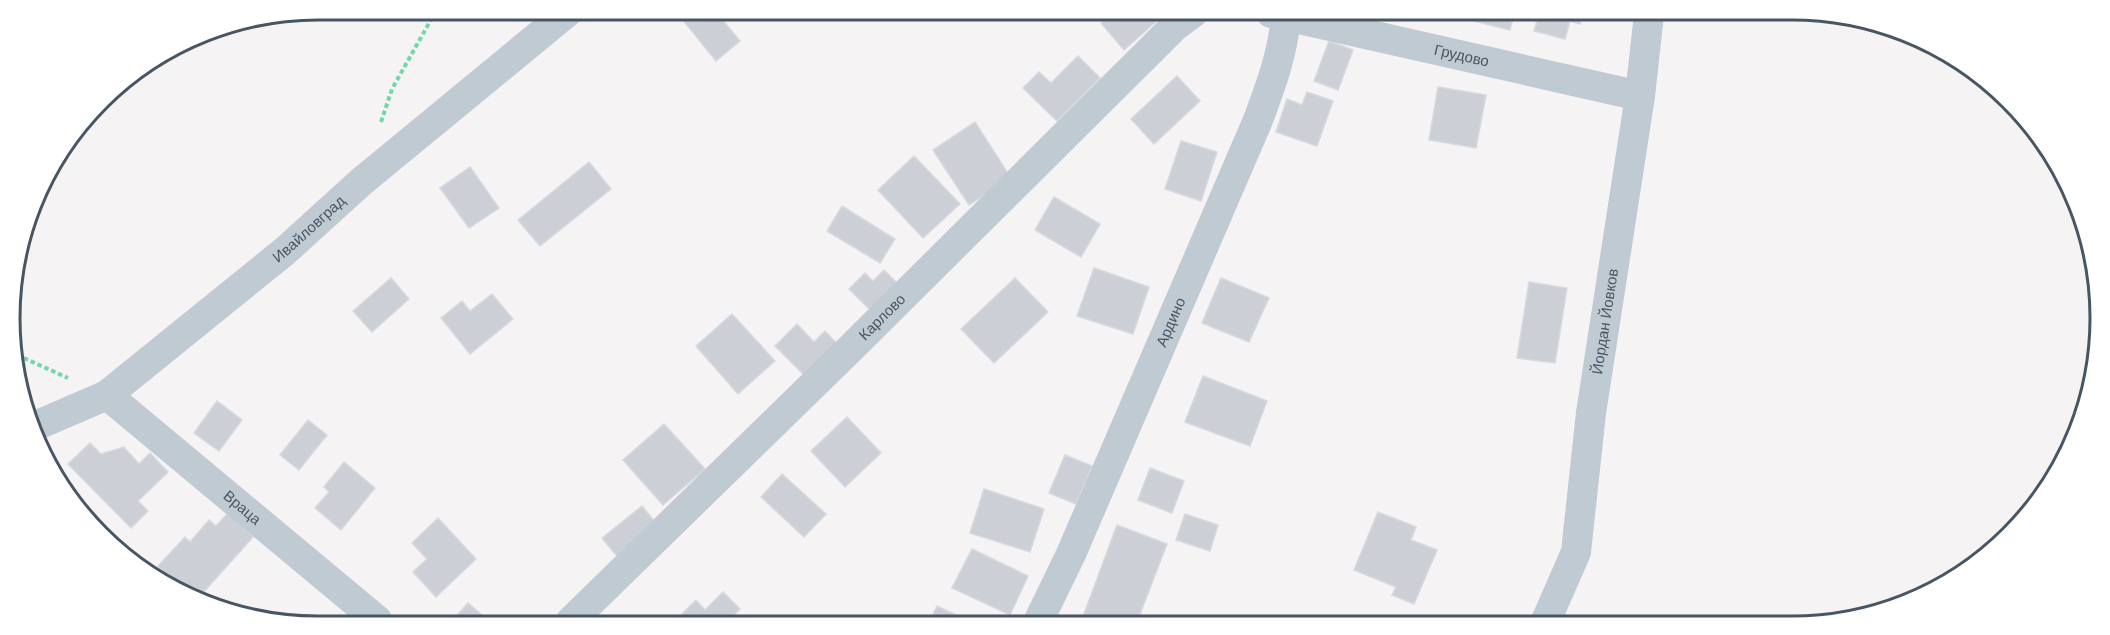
<svg xmlns="http://www.w3.org/2000/svg" width="2110" height="635" font-family="Helvetica,sans-serif">
<style>
.building{fill:#cccfd5;stroke:#d6d9df;stroke-width:1.5}
.lines{fill:none;stroke-linecap:round;stroke-linejoin:round}
.path{stroke:#72d8a6;stroke-width:4;stroke-dasharray:4.5 3;stroke-linecap:butt}
.minor{stroke:#c0cad3;stroke-width:30}
.labels{text-anchor:middle;stroke-width:4.5;stroke-linejoin:round;paint-order:stroke}
.street-label{font-size:15px;fill:#485663;stroke:#fff}
.rim{fill:none;stroke:#485663;stroke-width:3}
</style>
<rect width="100%" height="100%" fill="#f5f3f3"/>
<path class="building" d="M682 10 715 11 740 41 716 61 678 14Z
M1113 12H1124L1130 18 1136 12H1167L1124 50 1101 23Z
M1467 13 1514 14 1510 30 1466 19Z
M1539 14H1583L1580 24 1570 21 1565 39 1534 31Z
M1329 41 1353 50 1338 90 1314 81Z
M1078 56 1100 78 1057 121 1023 88 1039 72 1051 83Z
M1177 76 1200 101 1154 144 1131 119Z
M1438 87 1486 95 1476 148 1429 140Z
M1307 92 1333 101 1317 146 1276 132 1287 99 1302 105Z
M975 122 1011 178 969 205 933 150Z
M1181 141 1217 152 1201 201 1165 189Z
M914 156 960 204 923 238 878 190Z
M589 162 611 189 540 246 518 220Z
M470 167 499 208 469 228 440 188Z
M1054 197 1100 224 1081 257 1035 230Z
M842 206 895 239 880 263 827 231Z
M1094 268 1149 287 1133 334 1077 316Z
M884 270 901 287 874 314 849 289 865 273 873 281Z
M391 278 409 299 372 332 353 311Z
M1015 278 1048 312 994 363 961 329Z
M1221 278 1269 298 1249 342 1202 323Z
M1529 282 1567 288 1555 363 1517 358Z
M492 294 513 319 470 354 441 318 462 301 470 311Z
M732 314 775 361 738 394 696 346Z
M797 324 814 342 825 331 841 348 808 379 775 346Z
M1203 376 1267 401 1250 446 1185 422Z
M217 401 242 420 219 451 194 433Z
M847 417 881 453 845 487 811 451Z
M308 420 327 435 299 470 280 455Z
M664 424 705 469 663 505 623 460Z
M90 443 101 454 124 447 139 464 150 453 168 472 138 501 148 511 131 528 68 464Z
M1065 455 1092 466 1076 504 1049 493Z
M344 462 375 488 341 530 315 508 329 492 324 487Z
M1150 468 1184 481 1172 513 1138 500Z
M782 474 826 514 804 537 761 497Z
M984 489 1044 509 1030 552 970 533Z
M642 506 660 528 621 561 602 538Z
M1378 512 1416 527 1411 540 1437 550 1414 604 1392 595 1396 587 1354 570Z
M228 513 253 537 200 596 186 591 158 566 185 537 190 542 209 520 216 526Z
M1185 514 1218 525 1210 551 1176 540Z
M438 518 476 559 436 597 413 572 427 559 412 543Z
M1117 525 1167 544 1137 622H1081Z
M972 549 1028 576 1010 615 952 588Z
M723 592 740 609 728 621 676 620 696 600 705 610Z
M468 603 488 620H453Z
M937 606 971 622 930 621Z"/>
<g class="lines">
<path class="path" d="M381 122 392 89 437 9
M17 355 68 378"/>
<g class="minor">
<path id="s1" d="M1286 13V16L1640 96"/>
<path id="s2" d="M107 395 377 620"/>
<path id="s3" d="M33 427 107 395 285 251 361 182 570 10"/>
<path id="s4" d="M571 621 854 345 1174 27 1194 12"/>
<path id="s5" d="M1038 622 1071 554 1258 120C1271 85 1283 53 1286 16L1271 13"/>
<path id="s6" d="M1545 623 1576 552 1591 413 1640 96 1649 14"/>
</g>
</g>
<g class="labels">
<g class="street-label">
<text dy="5" stroke="none"><textPath href="#s1" startOffset="183">Грудово</textPath></text>
<text dy="5" stroke="none"><textPath href="#s3" startOffset="342">Ивайловград</textPath></text>
<text dy="5" stroke="none"><textPath href="#s4" startOffset="435">Карлово</textPath></text>
<text dy="5" stroke="none"><textPath href="#s6" startOffset="310">Йордан Йовков</textPath></text>
<text dy="5" stroke="none"><textPath href="#s5" startOffset="328">Ардино</textPath></text>
<text dy="5" stroke="none"><textPath href="#s2" startOffset="176">Враца</textPath></text>
</g>
</g>
<path d="M0 0H2110V635H0ZM318 20H1792A298 298 0 0 1 2090 318V318A298 298 0 0 1 1792 616H318A298 298 0 0 1 20 318V318A298 298 0 0 1 318 20Z" fill="#fff" fill-rule="evenodd"/>
<path class="rim" d="M318 20H1792A298 298 0 0 1 2090 318V318A298 298 0 0 1 1792 616H318A298 298 0 0 1 20 318V318A298 298 0 0 1 318 20Z"/>
</svg>
